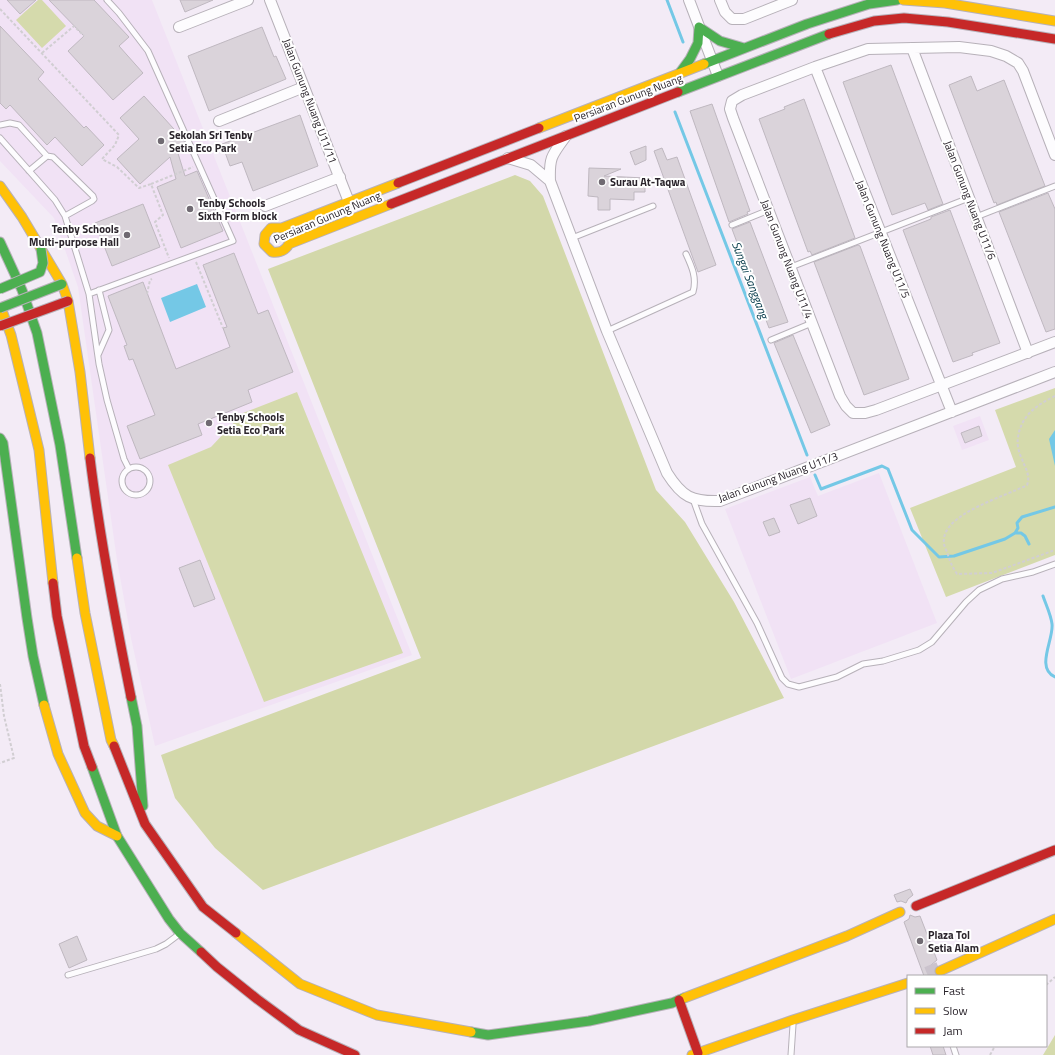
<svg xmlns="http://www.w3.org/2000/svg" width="1055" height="1055" font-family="'Titillium Web',sans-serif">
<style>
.built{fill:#f1e2f5}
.green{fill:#d5daac}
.forest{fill:#d3d8aa}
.water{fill:#74c8e6}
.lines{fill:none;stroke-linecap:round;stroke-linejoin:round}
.stream{stroke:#74c8e6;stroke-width:3}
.building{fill:#dad3da;stroke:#bfb8c0}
.highway-tunnel{stroke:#cbc3cd;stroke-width:19;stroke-dasharray:19 10;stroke-linecap:butt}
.lane-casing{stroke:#b7b1b9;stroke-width:7}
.street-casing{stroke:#b7b1b9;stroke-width:12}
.fast-casing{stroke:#b7b1b9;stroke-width:11}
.slow-casing{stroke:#b7b1b9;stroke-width:11}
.jam-casing{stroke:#b7b1b9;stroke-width:11}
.path{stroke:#d1ced2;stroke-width:2;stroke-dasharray:3 2;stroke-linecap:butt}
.lane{stroke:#fdfcfe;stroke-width:5}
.street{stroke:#fdfcfe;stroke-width:10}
.fast{stroke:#4caf50;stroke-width:9}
.slow{stroke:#ffc107;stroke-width:9}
.jam{stroke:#c62828;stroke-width:9}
.fast-bridge-casing{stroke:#b7b1b9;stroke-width:11;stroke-linecap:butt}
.jam-bridge-casing{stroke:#b7b1b9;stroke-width:11;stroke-linecap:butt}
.fast-bridge{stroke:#4caf50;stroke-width:9}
.jam-bridge{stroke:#c62828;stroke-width:9}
.poi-dot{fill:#706a72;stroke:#fff;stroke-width:1.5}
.labels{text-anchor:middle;stroke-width:4;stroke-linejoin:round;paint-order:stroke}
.street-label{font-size:11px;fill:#2a242b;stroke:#fff}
.poi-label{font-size:11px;font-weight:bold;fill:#2a242b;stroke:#fff;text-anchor:start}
.water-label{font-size:12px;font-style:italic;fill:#003646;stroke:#fff}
</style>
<rect width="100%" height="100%" fill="#f3ebf6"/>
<path class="built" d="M0 0H152L412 655 155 746 131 638 117 560 78 287 54 218 0 161Z
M980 416 989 440 962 450 953 426Z
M879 473 937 623 791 679 725 509 810 477 818 496Z"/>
<path class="green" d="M38 0H42L66 26 42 48 16 20Z
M1055 388V555L946 597 910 508 1016 467 995 410Z
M297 392 403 653 264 702 168 465 211 447 243 413Z
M1055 1035V1055H1043Z"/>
<path class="forest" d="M515 175 530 181 543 196 656 490 685 522 734 602 784 698 263 890 215 848 175 798 161 755 421 658 268 269Z"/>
<path class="water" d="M197 284 206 307 170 322 161 298Z
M1055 430V466L1049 439Z"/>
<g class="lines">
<path class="stream" d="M667 0 683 42
M675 112 807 455
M815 475 821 489 882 466 888 469 912 530 939 557 954 556 1005 539 1015 533H1021L1025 536 1029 544
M1015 533 1018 528 1017 523 1022 517 1055 507
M1043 596C1046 605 1051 615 1052 624 1054 639 1035 668 1055 677"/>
</g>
<path class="building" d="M7 0H36L20 14Z
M49 0H94L129 37 119 46 143 73 113 100 68 51 84 36Z
M180 0H213L185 12Z
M0 26 44 72 38 79 84 128 86 126 104 145 82 166 55 137 47 145 10 105 6 109 0 103Z
M262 27 274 57 276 56 286 79 209 111 188 56Z
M891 65 943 204 928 210 925 203 892 215 843 82Z
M971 76 977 91 1004 80 1045 186 997 205 996 202 994 203 949 85Z
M144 96 183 139 185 143 177 150 185 176 197 171 223 231 181 248 157 187 176 179 170 157 140 184 117 159 139 139 120 118Z
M804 99 855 238 812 255 810 251 808 252 759 119 785 109 784 107Z
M712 104 750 211 747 212 748 214 729 222 690 111Z
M300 115 318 166 253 191 242 162 230 166 222 144Z
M646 146V160L635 165 630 152Z
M662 148 667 160 677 157 716 265 698 272 654 151Z
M589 168 621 169 604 176 645 178V192H634V200L610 199V210H598V197L588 196Z
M1048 193 1055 209V329L1046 332 999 212Z
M143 204 160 247 112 266 95 223Z
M950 210 1000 343 972 353 973 355 953 362 903 230 931 219V217Z
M750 222 788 322 769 328 732 229Z
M858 245 860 246 909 379 864 395 814 262Z
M234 253 258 314 268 310 293 372 248 390 252 402 198 424 202 435 140 459 127 426 155 415 133 359 129 360 124 346 127 345 108 296 143 282 176 369 230 347 223 328 227 327 203 265Z
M793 335 830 425 811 433 774 343Z
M979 426 982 436 965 443 961 433Z
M810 498 817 516 798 524 790 505Z
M774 518 780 532 769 536 763 522Z
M200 560 215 599 194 607 179 568Z
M910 889 913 895 908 899 906 903 901 901 897 902 894 895Z
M910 915 915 917 920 916 937 960 931 965 929 970 930 976H924L904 922 909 919Z
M77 936 87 960 69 968 59 944Z
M930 1046H943L946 1055H933Z"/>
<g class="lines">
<path class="highway-tunnel" d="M928 976 940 971"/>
<g class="lane-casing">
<path id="lane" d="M0 125 10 123 19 125 47 156
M0 138 55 200 65 216 89 294 99 364 107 400 124 459 129 469
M29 171 47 156 53 157 93 196 94 199 92 201 65 216
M976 217 1055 186
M732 225 769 210
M572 238 653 206
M791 267 969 198
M89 294 233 241 148 51 119 13 107 0
M607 331 693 292C697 278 692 267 686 254
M771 340 812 323
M98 355 109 330 99 290
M122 481a14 14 0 1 1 28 0a14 14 0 1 1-28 0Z
M693 499 702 524 757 623 782 678 788 684 799 687 837 677 863 664 883 661 919 650 932 642 966 602 979 590 1002 579 1033 572 1055 564
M68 975 156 949 166 944 178 935
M953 1046 956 1055
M791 1055 793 1025"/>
</g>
<g class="street-casing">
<path id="street" d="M270 0 349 202
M689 0 718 76
M720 0 725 12 732 19H744L792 0
M179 27 248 0
M912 48 1028 353
M815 67 952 412
M219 121 304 87
M566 136C552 155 549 157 550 181L607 331 667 473C682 497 692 502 720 501L1055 372
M1055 155 1023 71 1018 63 1006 56 991 51 959 47 868 49 815 67 742 95 732 101 730 109 733 118 840 396 846 406 853 413H865L876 410 1055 342
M508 158 531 165 550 181
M265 206 340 177"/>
</g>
<g class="fast-casing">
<path id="fast" d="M699 27 720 41 744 48
M704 64 807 24 869 4 897 0
M679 74 690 59 698 43 699 27
M678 92 829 34
M0 242 22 290 37 333 60 445 77 558
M0 438 3 443 27 618 33 656 44 705
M131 697 137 726 143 806
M92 767 117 836 169 919 180 933 201 952
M471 1032 488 1035 589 1021 672 1003 684 998"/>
</g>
<g class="slow-casing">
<path id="slow" d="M903 0 945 3 1055 21
M539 128 704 64
M0 186 22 217 62 284 68 301 80 372 90 458
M391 204 289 244C285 251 280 253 272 252L264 244 265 235 271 228H282L398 183
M1 308 11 335 39 450 53 583
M77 558 85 613 111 740 114 746
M44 705 58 754 85 813 97 826 117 836
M236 933 300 984 377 1015 471 1032
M940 971 1055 919
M684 998 847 936 900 912
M692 1055 793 1020 908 983"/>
</g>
<g class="jam-casing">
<path id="jam" d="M829 34 874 21 904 18 948 22 1055 39
M398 183 539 128
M391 204 678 92
M90 458C100 539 115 618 131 697
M53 583 57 616 84 746 92 767
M114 746 145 824 203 907 236 933
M916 906 1055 850
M201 952 217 967 257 999 299 1030 355 1055
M679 1000 698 1053"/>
</g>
<path class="path" d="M0 9 119 135 115 145 102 159 117 167 139 188 151 184 163 215 155 222 169 258
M42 53 74 26 84 36
M151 184 193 167
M196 262 223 328
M147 294 150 280 152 279
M1055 396C1039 404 1024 413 1019 432 1018 437 1017 441 1018 447 1019 453 1022 459 1024 464 1027 471 1030 477 1027 485 1007 496 940 514 944 543 944 547 947 551 948 555 950 562 953 568 957 574L992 573 1055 550
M0 684 4 716 14 758 0 763
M1046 985 1055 977
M990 1055 995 1046"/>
<use href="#lane" class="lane"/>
<use href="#street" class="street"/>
<use href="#fast" class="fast"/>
<use href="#slow" class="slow"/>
<use href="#jam" class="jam"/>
<g class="fast-bridge-casing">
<path id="fast-bridge" d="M0 289 40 272 43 263 41 249
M0 308 62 284"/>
</g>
<g class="jam-bridge-casing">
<path id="jam-bridge" d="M0 326 68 301"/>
</g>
<use href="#fast-bridge" class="fast-bridge"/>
<use href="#jam-bridge" class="jam-bridge"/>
</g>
<g class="poi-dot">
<circle cx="161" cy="141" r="4"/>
<circle cx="602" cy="182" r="4"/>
<circle cx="190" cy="209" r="4"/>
<circle cx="127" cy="235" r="4"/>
<circle cx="209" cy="423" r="4"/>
<circle cx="920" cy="941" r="4"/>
</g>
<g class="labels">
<g class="street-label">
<text transform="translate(628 98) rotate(-21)" y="4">Persiaran Gunung Nuang</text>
<text transform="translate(310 101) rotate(69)" y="4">Jalan Gunung Nuang U11/11</text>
<text transform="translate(970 200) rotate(69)" y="4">Jalan Gunung Nuang U11/6</text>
<text transform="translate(327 217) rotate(-23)" y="4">Persiaran Gunung Nuang</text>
<text transform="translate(883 239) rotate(68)" y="4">Jalan Gunung Nuang U11/5</text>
<text transform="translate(787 259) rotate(69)" y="4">Jalan Gunung Nuang U11/4</text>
<text transform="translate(778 477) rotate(-20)" y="4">Jalan Gunung Nuang U11/3</text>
</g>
<g class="poi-label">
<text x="169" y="139">Sekolah Sri Tenby<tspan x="169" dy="13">Setia Eco Park</tspan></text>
<text x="610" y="186">Surau At-Taqwa</text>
<text x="198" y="207">Tenby Schools<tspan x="198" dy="13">Sixth Form block</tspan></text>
<text x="119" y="233" text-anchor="end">Tenby Schools<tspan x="119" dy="13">Multi-purpose Hall</tspan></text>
<text x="217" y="421">Tenby Schools<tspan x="217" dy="13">Setia Eco Park</tspan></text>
<text x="928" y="939">Plaza Tol<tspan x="928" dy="13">Setia Alam</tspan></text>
</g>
<g class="water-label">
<text transform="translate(750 280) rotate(69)" y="4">Sungai Sanggang</text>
</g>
</g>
<rect x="907" y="975" width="140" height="72" fill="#ffffff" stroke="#aaa7aa"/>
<rect x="915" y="988" width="20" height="6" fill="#4caf50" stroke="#aaa7aa"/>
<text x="943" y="995" font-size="12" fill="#2a242b">Fast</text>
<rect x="915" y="1008" width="20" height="6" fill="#ffc107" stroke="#aaa7aa"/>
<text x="943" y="1015" font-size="12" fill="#2a242b">Slow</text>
<rect x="915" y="1028" width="20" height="6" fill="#c62828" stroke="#aaa7aa"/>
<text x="943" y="1035" font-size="12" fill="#2a242b">Jam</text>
</svg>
